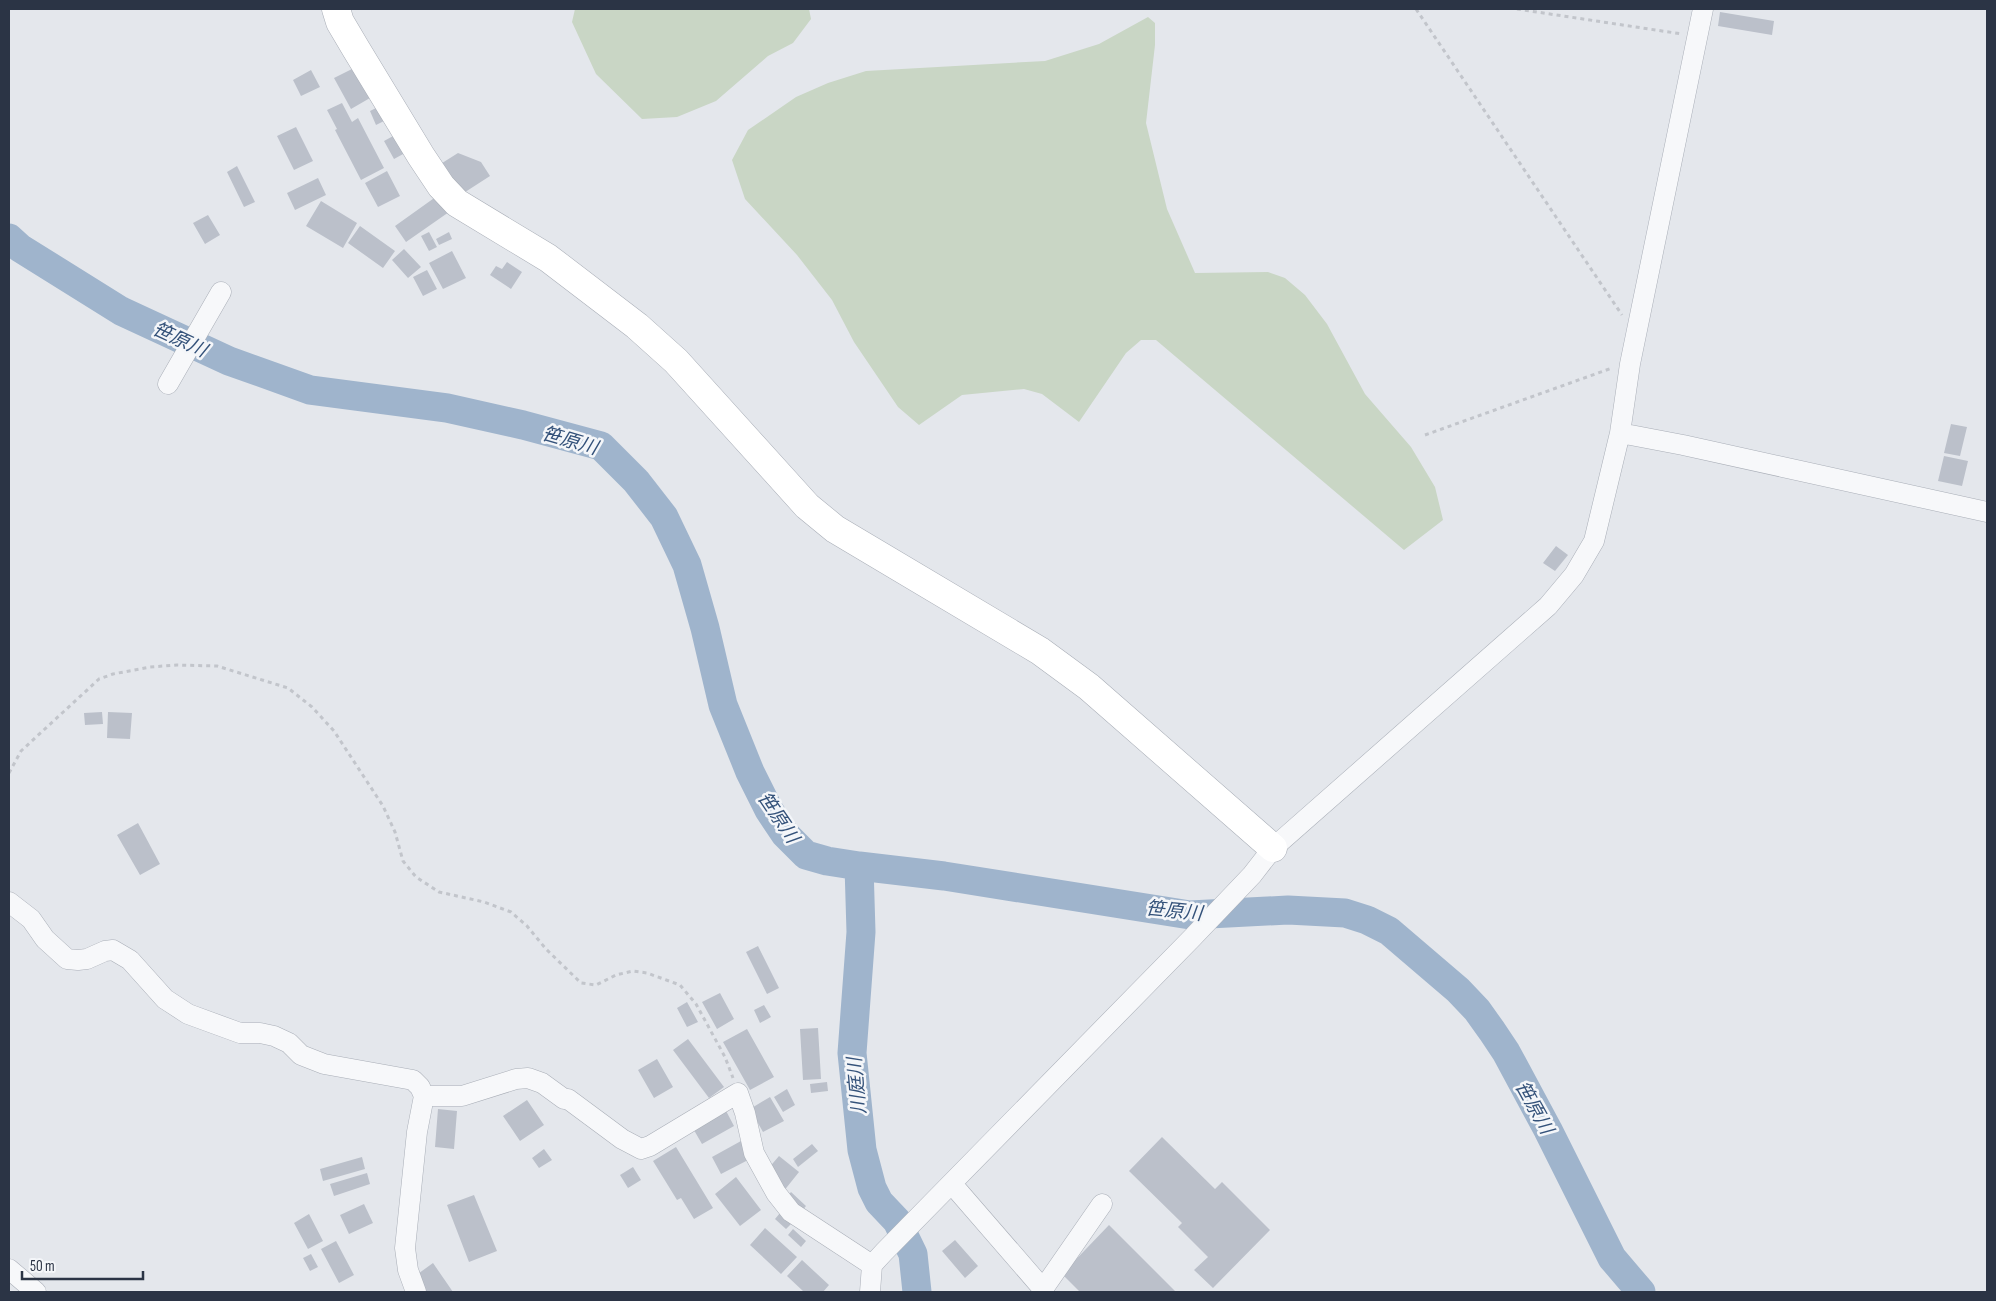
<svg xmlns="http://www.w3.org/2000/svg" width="1996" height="1301" font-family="'Sofia Sans Condensed','Noto Sans JP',sans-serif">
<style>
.green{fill:#c9d6c5}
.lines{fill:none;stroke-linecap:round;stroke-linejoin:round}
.river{stroke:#9fb4cc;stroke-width:29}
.building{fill:#bbc0ca}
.street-casing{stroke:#a9aeb7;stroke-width:21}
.secondary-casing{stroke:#a9aeb7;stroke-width:29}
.path{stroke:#c2c5cb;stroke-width:3;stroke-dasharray:4 4;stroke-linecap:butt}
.street{stroke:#f7f8fa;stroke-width:20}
.secondary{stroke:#fff;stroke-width:28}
.labels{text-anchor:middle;stroke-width:5;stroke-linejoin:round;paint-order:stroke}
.water-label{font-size:19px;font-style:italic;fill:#34527a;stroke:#f4f6f9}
</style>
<rect width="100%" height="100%" fill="#e4e7ec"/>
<path class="green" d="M575 9H809L811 19 793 43 768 56 716 101 677 117 642 119 596 74 572 22Z
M1148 17 1155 23V45L1146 123 1167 209 1195 273 1268 272 1285 278 1305 295 1327 324 1365 394 1411 447 1435 487 1443 520 1404 550 1156 340H1141L1126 353 1079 422 1042 394 1024 389 962 395 919 425 898 407 854 342 832 300 797 255 745 199 732 160 748 130 796 97 828 83 866 71 1045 61 1099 44Z"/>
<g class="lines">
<path class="river" d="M9 238 20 248 121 311 229 361 310 390 447 408 523 425 601 446 636 481 664 517 687 565 705 628 723 705 750 772 769 810 785 834 806 855 827 861 859 866 944 876 1190 915 1288 910 1345 913 1367 920 1389 931 1458 990 1477 1010 1492 1031 1506 1052 1548 1130 1612 1258 1641 1292
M859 866 861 932 852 1053 862 1150 872 1188 879 1202 897 1221 913 1254 917 1292"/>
</g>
<path class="building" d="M1720 12 1774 21 1772 35 1718 26Z
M354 68 370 98 351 109 334 78Z
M311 70 320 87 301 96 293 80Z
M342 103 352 122 358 118 384 168 361 180 335 130 337 129 327 110Z
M380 106 386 120 376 125 370 111Z
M296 127 313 161 294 170 277 136Z
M395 135 405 153 394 159 384 141Z
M458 153 481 162 490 176 459 196 439 165Z
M237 166 255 202 244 207 227 172Z
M387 171 400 196 378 207 365 183Z
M318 178 326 195 295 210 287 193Z
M437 196 449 212 406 242 395 226Z
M321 201 357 223 343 248 306 226Z
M208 215 220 235 205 244 193 223Z
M360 226 395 251 383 268 348 243Z
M429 232 437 247 429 251 421 236Z
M449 232 452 239 439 245 436 239Z
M404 249 421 267 408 278 392 260Z
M452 251 466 278 443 289 429 263Z
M507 262 522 272 511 289 490 275 496 266 502 269Z
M427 270 437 289 423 296 413 277Z
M1951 424 1967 427 1960 456 1944 453Z
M1944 456 1968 461 1962 486 1938 481Z
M1556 546 1568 555 1555 571 1543 563Z
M102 712 103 724 85 725 84 713Z
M108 712 132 713 130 739 107 738Z
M138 823 160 864 140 875 117 835Z
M758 946 779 988 767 994 746 952Z
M720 993 734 1019 717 1029 702 1002Z
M687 1002 698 1022 687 1027 677 1008Z
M764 1005 771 1017 760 1023 754 1010Z
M818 1028 821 1079 803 1080 800 1029Z
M747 1029 774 1077 750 1090 723 1042Z
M688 1039 724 1087 709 1098 673 1050Z
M657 1059 673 1087 654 1098 638 1070Z
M827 1082 828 1091 811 1093 810 1084Z
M787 1089 795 1105 783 1112 774 1097Z
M770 1097 784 1121 763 1132 750 1109Z
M527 1100 544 1125 520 1141 503 1116Z
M724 1107 734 1126 702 1144 691 1125Z
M438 1109 457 1111 454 1149 435 1147Z
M1162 1137 1215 1189 1222 1182 1270 1230 1213 1288 1194 1270 1208 1257 1178 1227 1182 1223 1129 1171Z
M741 1141 750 1159 721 1174 712 1157Z
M812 1144 818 1151 798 1167 793 1159Z
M676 1147 713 1208 694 1219 681 1198 677 1200 653 1161Z
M544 1149 552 1160 539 1168 532 1158Z
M779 1156 799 1172 783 1192 767 1170Z
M362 1157 365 1169 323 1181 320 1169Z
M633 1167 641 1180 628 1188 620 1175Z
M367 1173 370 1184 334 1196 330 1184Z
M736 1177 761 1210 740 1226 715 1194Z
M791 1192 806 1206 801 1212 786 1198Z
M474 1195 497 1251 469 1262 447 1205Z
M364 1204 373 1223 349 1234 340 1215Z
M780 1213 792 1223 786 1229 775 1219Z
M309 1214 323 1241 308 1249 294 1223Z
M1109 1225 1176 1292H1080L1062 1274Z
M765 1228 797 1257 781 1274 750 1245Z
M793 1229 806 1241 801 1247 788 1235Z
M955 1240 978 1266 965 1278 942 1251Z
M336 1241 354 1275 339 1283 321 1249Z
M311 1254 318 1267 310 1271 303 1258Z
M802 1260 829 1285 823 1292H804L787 1276Z
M433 1263 453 1292H426L415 1276Z"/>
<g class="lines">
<g class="street-casing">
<path id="street" d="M168 384 221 292
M1620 433 1683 445 1987 512
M9 902 31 919 45 939 67 959 78 960 87 959 105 951 113 950 130 960 165 999 188 1014 240 1033H260L274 1036 289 1043 301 1055 324 1064 413 1080 420 1087 424 1096 417 1132 405 1248 408 1270 416 1292
M424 1096H462L516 1079 528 1078 542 1083 564 1099H568L622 1139 641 1149 650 1146 738 1093 745 1113 754 1153 776 1193 791 1212 872 1265
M952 1184 1043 1289
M9 1269 36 1292
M870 1292 872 1265 884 1252 1192 938 1252 875 1273 848 1548 606 1574 575 1594 541 1620 433 1630 364 1703 9
M1041 1292 1102 1204"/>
</g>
<g class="secondary-casing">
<path id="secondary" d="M336 9 340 22 356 49 421 156 441 186 457 203 548 258 637 326 676 361 807 506 835 529 1040 651 1089 687 1273 848"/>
</g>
<path class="path" d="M1416 9 1622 315
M1517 9 1682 34
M1425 435 1612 368
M9 773 21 751 99 679 113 674 150 667 177 665 217 666 288 688 312 707 334 731 383 806 395 832 403 861 416 877 439 892 484 902 511 912 527 926 546 949 581 983 596 985 616 975 633 971 647 973 680 985 696 1004 725 1057 733 1078"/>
<use href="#street" class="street"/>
<use href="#secondary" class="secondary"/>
</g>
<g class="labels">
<g class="water-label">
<text transform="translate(180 339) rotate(25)" y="7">笹原川</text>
<text transform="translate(570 440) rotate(16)" y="7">笹原川</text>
<text transform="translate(779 817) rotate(56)" y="7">笹原川</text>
<text transform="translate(1174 910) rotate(6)" y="7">笹原川</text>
<text transform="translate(856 1086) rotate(-95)" y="7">川庭川</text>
<text transform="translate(1535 1107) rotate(61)" y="7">笹原川</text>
</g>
</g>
<rect width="1996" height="1301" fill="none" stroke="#2b3445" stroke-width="20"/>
<path d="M22 1271v8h121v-8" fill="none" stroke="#2b3445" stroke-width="2.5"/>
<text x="30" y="1271" font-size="15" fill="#2b3445" stroke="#f4f6f9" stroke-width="4" paint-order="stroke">50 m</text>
</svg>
